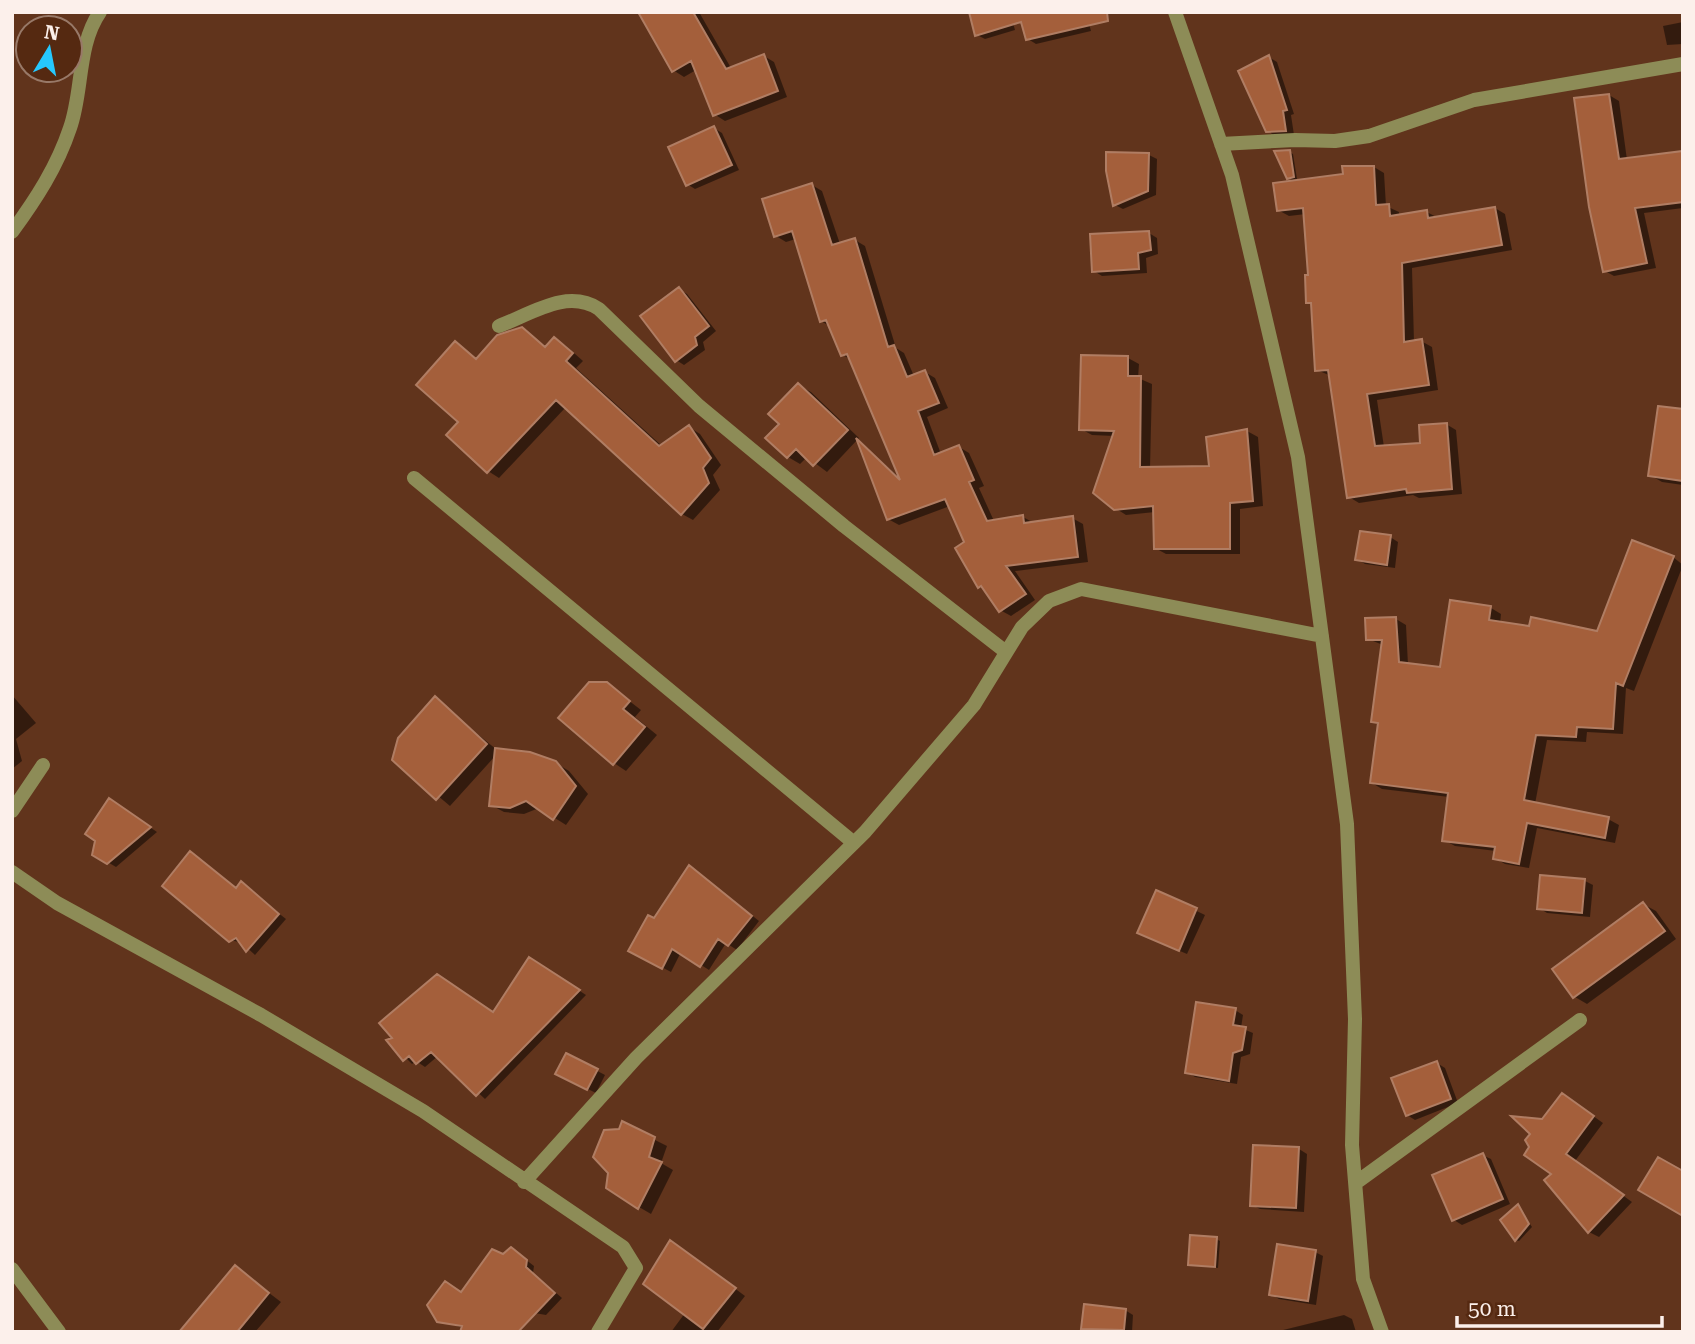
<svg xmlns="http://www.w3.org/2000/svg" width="1695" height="1344" font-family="'Roboto Serif',serif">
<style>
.shadow{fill:#0007}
.building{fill:#a45f3b;stroke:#b07d63;stroke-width:2}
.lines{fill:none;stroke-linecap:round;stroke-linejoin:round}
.minor{stroke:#8d8c57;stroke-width:14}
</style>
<rect width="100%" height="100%" fill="#61341c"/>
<path class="shadow" d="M640 12H699L731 68 764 56 774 62 787 97 725 121 714 114 696 70 684 77 673 70Z
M1010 12 1015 30 985 39 977 35Z
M1086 12 1091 31 1036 44 1028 39Z
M1683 22V44L1667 45 1663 26Z
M1269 57 1277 62 1294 114 1291 115 1294 135 1276 136 1267 131Z
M1609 95 1619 101 1627 160 1683 153V208L1644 213 1656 268 1614 276 1605 271Z
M714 128 722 133 739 170 695 189 687 184Z
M1289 152 1293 154 1297 179 1292 180 1289 178Z
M1149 155 1157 159 1156 195 1123 209 1115 205Z
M1374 167 1384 173 1386 206 1399 212V217L1427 212 1438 218 1495 208 1505 214 1512 250 1412 268 1414 342 1421 341 1432 347 1438 390 1377 400 1384 447 1422 444 1446 424 1456 430 1462 494 1419 498 1413 495 1359 503 1349 497 1331 376 1317 370 1313 305 1308 302 1310 277 1306 214 1289 216 1278 210 1344 176Z
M812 185 822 191 840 244 855 240 865 246 896 348 904 353 914 376 925 372 935 378 948 408 927 417 941 454 959 447 969 453 984 486 979 488 994 521 1023 517 1034 523 1072 518 1083 524 1088 562 1015 571 1035 600 1011 616 1000 610 987 591 980 587 967 543 950 506 899 525 888 519 860 442 902 480 851 360 843 355 831 327 821 321 796 239 786 242 776 236Z
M1149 233 1157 238 1158 254 1146 258 1147 273 1102 276 1094 271Z
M679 289 687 294 716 331 703 342 705 350 684 365 676 360Z
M522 329 547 347 554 339 565 345 583 361 576 368 662 446 689 427 700 434 721 465 713 475 720 490 693 520 682 514 566 407 499 478 488 471 460 422 455 344 478 360Z
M1128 358 1139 364 1138 378 1152 384 1150 469 1211 467 1247 431 1258 437 1263 506 1240 509V554H1166L1155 548V512L1126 515 1115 508 1114 436 1092 435 1081 429Z
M798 385 811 392 859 438 827 472 807 457 800 464 788 457 781 424Z
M1683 411V485L1662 482 1650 475Z
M1390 537 1398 542 1395 568 1365 564 1357 559Z
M1673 557 1683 565 1634 691 1626 688 1623 734 1587 732 1586 742 1547 740 1535 804 1608 819 1619 825 1615 843 1537 828 1529 868 1505 864 1495 858 1496 851 1455 846 1444 840 1449 797 1382 789 1372 783 1379 725 1373 721 1383 645 1368 639 1396 619 1406 625 1408 665 1442 669 1491 608 1501 614 1500 624 1598 633Z
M606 683 641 710 635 717 657 735 626 771 614 763Z
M12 695 36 723 16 739 22 761 12 769Z
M435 699 497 750 556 763 569 771 588 794 566 825 539 808 524 814 504 812 491 805 497 754 450 806 394 759Z
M117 805 157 832 116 867 94 854 97 840Z
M697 872 759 921 737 950 726 943 709 970 681 952 671 972 631 951Z
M1585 881 1593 885 1590 917 1547 913 1539 908Z
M241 884 286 919 255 955 242 943 231 940 237 889Z
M1157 892 1205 915 1187 954 1147 937Z
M1643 904 1656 911 1676 939 1587 1004 1575 997 1554 969Z
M537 963 586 995 485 1099 438 1056 425 1067 416 1061 412 1064 389 1041 494 1014Z
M1235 1010 1243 1015 1241 1028 1253 1033 1250 1054 1241 1057 1237 1084 1195 1077 1187 1072Z
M567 1055 605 1075 596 1093 565 1078Z
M1437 1063 1445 1068 1458 1103 1415 1120 1407 1115Z
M1572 1101 1603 1123 1575 1161 1632 1202 1599 1237 1589 1232 1554 1174 1532 1147 1533 1134 1543 1121Z
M623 1124 667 1146 661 1163 673 1170 651 1214 639 1207 620 1131Z
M1299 1149 1307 1154 1304 1212 1260 1209 1252 1205Z
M1482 1155 1491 1159 1510 1204 1462 1225 1454 1220Z
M1518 1206 1532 1227 1519 1241 1516 1240Z
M1216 1239 1220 1241 1218 1268 1189 1264Z
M512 1249 534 1266 533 1273 562 1298 546 1315 493 1306 463 1328 438 1320 462 1294Z
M682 1249 745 1296 717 1332H671L685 1313Z
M1315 1252 1323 1256 1316 1305 1279 1299 1270 1294Z
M236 1268 281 1302 255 1332H190Z
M1125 1310 1133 1315 1132 1332H1090L1083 1328Z
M1344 1315 1352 1319 1356 1332H1275Z"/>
<path class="building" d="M638 12H693L726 69 764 54 778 91 713 116 691 61 672 72Z
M969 12H1107L1108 21 1026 40 1021 22 975 36Z
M1269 55 1287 110 1283 111 1286 131 1266 132 1238 71Z
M1609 94 1619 159 1683 151V202L1635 208 1647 263 1603 272 1589 207 1574 98Z
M714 126 732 165 686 186 668 147Z
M1290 150 1294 177 1287 179 1274 151Z
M1106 152 1149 153 1148 191 1113 206 1106 171Z
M1342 166H1374L1376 205 1389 204 1390 216 1427 210 1428 218 1495 207 1502 245 1402 263 1404 342 1422 339 1429 385 1367 394 1375 446 1420 443 1419 425 1447 423 1452 489 1407 493 1406 489 1347 498 1328 370 1315 371 1311 303H1306L1305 275H1308L1303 208 1277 211 1273 183 1343 174Z
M812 183 832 245 855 238 888 347 894 345 907 377 925 370 939 403 918 411 934 455 959 445 974 480 969 482 987 521 1023 515 1024 523 1073 516 1078 557 1006 566 1026 594 999 612 981 586 978 588 955 548 964 542 945 499 887 520 856 438 900 480 847 354 841 356 826 320 820 322 792 231 774 237 762 199Z
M1149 231 1151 250 1138 253 1139 269 1092 272 1090 234Z
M679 287 709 326 695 337 697 345 675 362 640 316Z
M522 327 545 347 554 337 573 353 566 361 659 446 689 425 711 458 703 468 709 483 681 515 556 400 487 473 446 435 458 422 416 385 455 341 476 359 497 335Z
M1081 355 1128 356V376H1141L1140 467 1209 466 1206 437 1247 429 1253 501 1230 503V549H1154L1153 506 1114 510 1093 493 1114 431 1079 430Z
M798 383 848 430 813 466 796 449 787 458 765 438 779 424 768 414Z
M1658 406 1683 409V481L1648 476Z
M1360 531 1391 535 1387 565 1355 560Z
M1632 540 1674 556 1623 686 1616 683 1613 729 1577 727 1576 737 1536 735 1524 800 1609 817 1605 838 1527 823 1519 864 1493 859 1495 847 1442 841 1448 793 1370 783 1378 723 1371 722 1382 640H1366L1365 618 1396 617 1399 662 1440 667 1450 600 1491 606 1489 620 1529 626 1531 617 1597 631Z
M589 682H607L630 701 623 709 645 727 613 765 558 718Z
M435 696 487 744 436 800 392 760 398 738Z
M495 748 530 752 556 761 576 786 553 820 526 801 510 808 489 806Z
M109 798 151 827 107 864 92 855 95 841 85 834Z
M190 851 236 888 241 881 279 914 246 952 236 938 229 942 162 886Z
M689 865 752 916 728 946 718 939 700 967 672 949 662 969 628 951 648 915 654 918Z
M1540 875 1585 879 1582 913 1537 909Z
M1156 890 1197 908 1179 951 1137 933Z
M1643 902 1665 931 1573 998 1552 969Z
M529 957 580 990 476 1096 431 1052 416 1064 409 1056 403 1061 386 1040 392 1038 379 1023 437 974 493 1012Z
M1196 1002 1236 1008 1233 1025 1246 1027 1242 1050 1233 1053 1229 1081 1185 1073Z
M566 1053 598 1069 587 1090 555 1074Z
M1437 1061 1451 1099 1406 1116 1391 1078Z
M1562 1093 1594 1116 1566 1154 1624 1195 1588 1233 1544 1180 1551 1174 1524 1155 1529 1147 1525 1140 1530 1134 1511 1116 1542 1119Z
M622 1121 655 1137 649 1157 662 1162 638 1209 606 1188 608 1173 593 1157 604 1130 619 1129Z
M1253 1145 1299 1147 1296 1208 1250 1206Z
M1483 1153 1503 1199 1452 1221 1432 1175Z
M1658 1157 1683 1171V1216L1638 1190Z
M1518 1204 1529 1224 1515 1241 1500 1220Z
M1190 1235 1217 1237 1215 1267 1188 1265Z
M670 1240 736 1288 703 1329 643 1284Z
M1277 1244 1316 1250 1308 1301 1269 1295Z
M511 1247 527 1260 526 1267 555 1293 518 1332H460L462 1326 437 1322 427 1305 445 1281 461 1292 492 1249 503 1254Z
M235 1265 269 1293 237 1332H179Z
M1084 1304 1126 1309 1124 1330 1081 1329Z"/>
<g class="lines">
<path class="minor" d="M1175 12 1232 175 1298 457 1347 824 1355 1019 1352 1145 1363 1279 1382 1332
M1221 144 1295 140 1335 141 1369 136 1474 100 1683 64
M12 232C36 199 57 167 70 128 83 92 77 45 100 12
M499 326C531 314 567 288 599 309L699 406 844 526 1006 652
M414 478 854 843
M12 811 43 765
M12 872 57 903 261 1015 423 1111 623 1247 636 1268 598 1332
M524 1182 636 1058 865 832 974 705 1022 627 1049 601 1081 589 1322 636
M1357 1182 1580 1020
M12 1269 59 1332"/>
</g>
<rect width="1695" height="1344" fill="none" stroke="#fcf0eb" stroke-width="28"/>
<g transform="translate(49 49) rotate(10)"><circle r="33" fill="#552911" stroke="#987968" stroke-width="2"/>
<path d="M0-5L12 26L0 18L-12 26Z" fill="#26c8fe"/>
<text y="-10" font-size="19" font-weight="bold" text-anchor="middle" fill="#fcf0eb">N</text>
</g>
<path d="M1457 1316v10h205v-10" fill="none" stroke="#fcf0eb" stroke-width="3.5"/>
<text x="1468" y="1316" font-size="21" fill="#fcf0eb" stroke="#552911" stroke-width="5" paint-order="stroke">50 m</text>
</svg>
